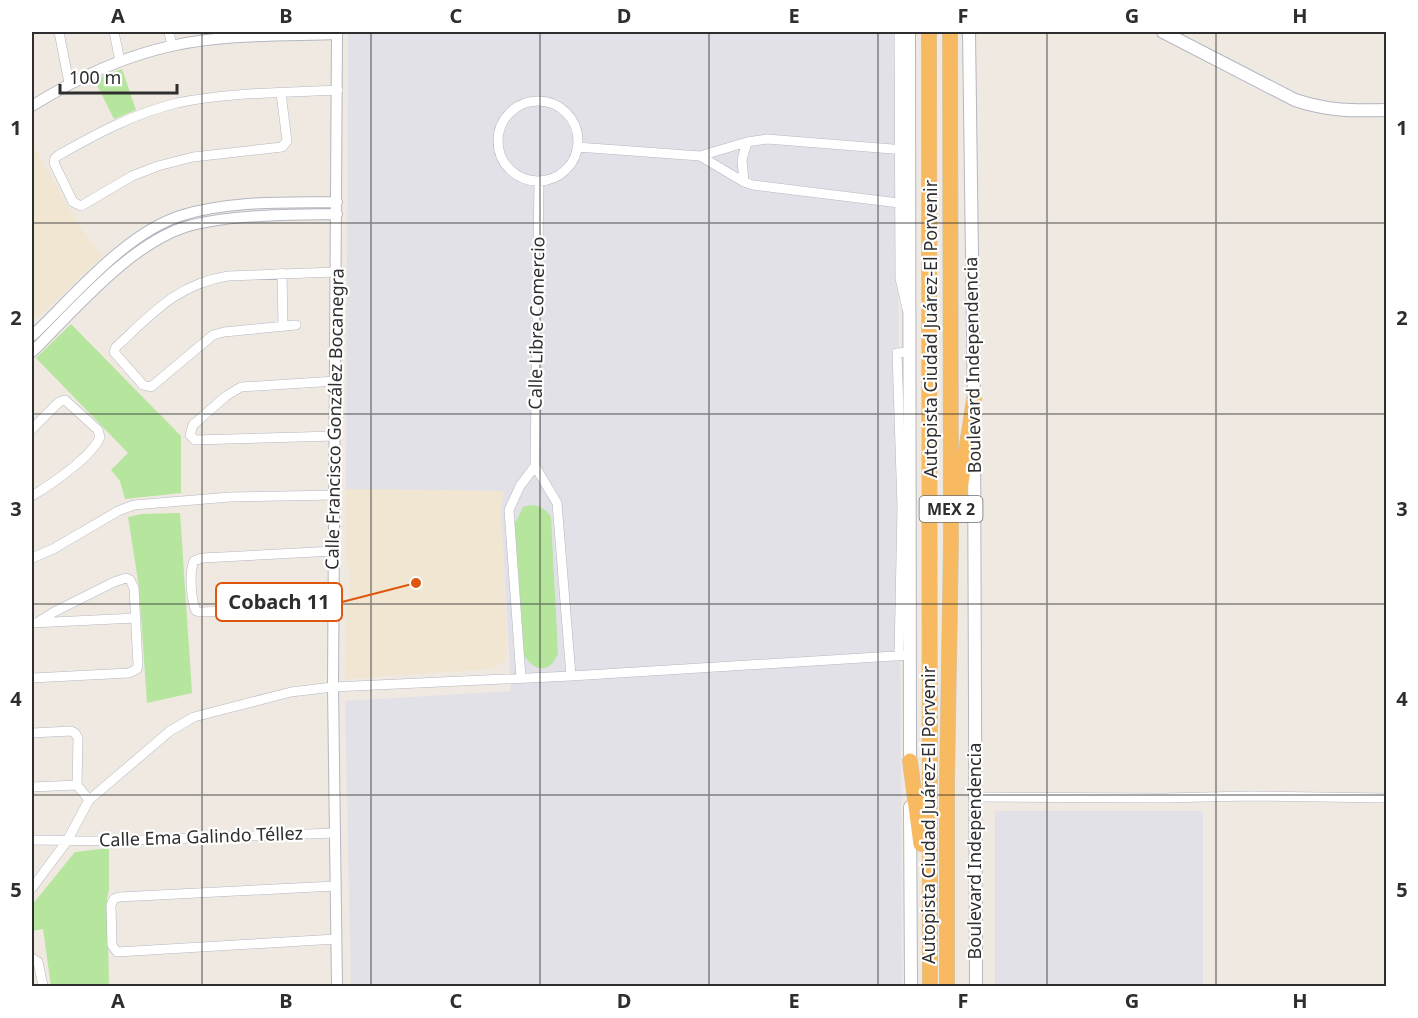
<svg xmlns="http://www.w3.org/2000/svg" width="1418" height="1018" font-family="'Noto Sans',sans-serif">
<style>
.industrial{fill:#e3e1e8}
.education{fill:#f0e6d1}
.park{fill:#b6e59e}
.lines{fill:none;stroke-linecap:round;stroke-linejoin:round}
.minor-casing{stroke:#b4b7c1;stroke-width:10}
.tertiary-casing{stroke:#b4b7c1;stroke-width:12}
.secondary-casing{stroke:#b4b7c1;stroke-width:14}
.trunk-casing{stroke:#c9c9c9;stroke-width:16}
.minor{stroke:#fff;stroke-width:9}
.tertiary{stroke:#fff;stroke-width:10}
.secondary{stroke:#fff;stroke-width:12}
.trunk{stroke:#f8ba60;stroke-width:15}
.grid{fill:none;stroke:#2e2e2e;stroke-width:1.5;stroke-opacity:0.55}
.labels{text-anchor:middle;stroke-width:4.5;stroke-linejoin:round;paint-order:stroke}
.shield{fill:#fff;stroke:#6d6d6d;stroke-width:1.5}
.shield-label{font-size:16px;font-weight:bold;fill:#2e2e2e}
.street-label{font-size:18px;fill:#2e2e2e;stroke:#fff}
.leader{fill:none;stroke:#df570e;stroke-width:2}
.callout-dot{fill:#df570e;stroke:#fff;stroke-width:2}
.callout{fill:#fff;stroke:#df570e;stroke-width:2}
.callout-label{font-size:20px;text-anchor:middle;font-weight:bold;fill:#2e2e2e}
.neatline{fill:none;stroke:#2e2e2e;stroke-width:2}
.grid-label{font-size:20px;text-anchor:middle;font-weight:bold;fill:#2e2e2e}
</style>
<rect width="100%" height="100%" fill="#efe9e1"/>
<path class="industrial" d="M348 32H897L902 986H351L345 701 511 691 501 507 504 491 346 489Z
M995 811H1203V986H995Z"/>
<path class="education" d="M32 143 76 221 102 256 32 323Z
M346 489 504 491 501 507 507 652 505 659 499 665 490 669 345 679V611L349 599V568L345 551Z"/>
<path class="park" d="M122 69 136 110 114 119 94 79Z
M71 324 181 436V493L125 499 120 481 111 470 128 453 36 358Z
M530 505C540 506 545 508 551 517L558 653C551 674 534 672 524 655L515 523 523 507Z
M180 513 192 693 147 703 139 587 128 517 142 514Z
M109 848V890L107 898 109 986H51L43 929 32 931V905L75 852Z"/>
<g class="lines">
<g class="minor-casing">
<path id="minor" d="M59 32 69 83
M114 32 120 61
M169 32 172 46
M899 32 900 278 907 309
M281 93 287 141 282 147 193 157 158 166 132 176 81 206 73 202 54 163 55 158 59 155C96 134 135 113 177 103 229 92 285 93 338 90
M498 141a40 40 0 1 1 80 0a40 40 0 1 1-80 0Z
M577 147 700 156 744 182 753 185 899 203
M700 156 747 142 767 139 905 150
M539 181 535 466 557 503 571 676
M744 182 742 160 747 142
M282 273 283 326
M296 325 224 332 213 335 151 387 143 385 114 352 116 347C152 314 177 284 228 276L336 272
M32 429 59 402 65 400 98 430 100 437C92 457 50 485 32 496
M335 436 195 440 190 435 193 425 226 396 241 387 336 381
M32 558 53 549 118 511 134 505 230 497 335 495
M334 607 200 612 196 611C191 600 189 572 194 561L202 558 334 551
M32 623 136 618
M899 656 902 507 897 353 910 352
M32 678 129 673 137 669 138 665 134 588 130 580 126 578 114 582 54 612 38 622
M521 678 509 510 520 486 535 466
M32 733 71 731 75 733 78 738 77 785 89 800
M32 787 77 785
M976 797 1163 798 1250 796 1386 798
M32 840 112 841 335 833
M335 886 119 897 114 899 111 905 112 945 117 952 336 939
M32 888 67 841 89 800 170 731 194 717 291 692 333 687 571 676 910 655
M32 958 38 962 43 986"/>
</g>
<g class="tertiary-casing">
<path id="tertiary" d="M32 106C75 79 121 57 171 46 225 34 283 36 337 34
M32 336C74 296 126 232 183 215 232 200 287 203 337 202
M32 352C74 311 126 248 182 228 224 214 292 215 337 214
M337 986 333 687 337 32"/>
</g>
<g class="secondary-casing">
<path id="secondary" d="M909 32 910 768
M969 32 974 409
M1163 32 1295 100C1328 111 1353 111 1386 110
M974 433 976 986
M910 807 911 986"/>
</g>
<g class="trunk-casing">
<path id="trunk" d="M929 32 930 986
M959 495 974 400
M910 761 921 844
M947 986V780L951 543 950 32"/>
</g>
<use href="#minor" class="minor"/>
<use href="#tertiary" class="tertiary"/>
<use href="#secondary" class="secondary"/>
<use href="#trunk" class="trunk"/>
</g>
<path class="grid" d="M202 32V986M371 32V986M540 32V986M709 32V986M878 32V986M1047 32V986M1216 32V986M32 223H1386M32 414H1386M32 604H1386M32 795H1386"/>
<g class="labels">
<rect class="shield" x="919.5" y="496" width="63" height="26" rx="4.5"/>
<g class="shield-label">
<text x="951" y="515">MEX 2</text>
</g>
<g class="street-label">
<text transform="translate(537 323) rotate(-89)" y="6">Calle Libre Comercio</text>
<text transform="translate(931 329) rotate(-90)" y="6">Autopista Ciudad Juárez-El Porvenir</text>
<text transform="translate(973 365) rotate(-91)" y="6">Boulevard Independencia</text>
<text transform="translate(335 419) rotate(-89)" y="6">Calle Francisco González Bocanegra</text>
<text transform="translate(929 815) rotate(-90)" y="6">Autopista Ciudad Juárez-El Porvenir</text>
<text transform="translate(201 837) rotate(-2)" y="6">Calle Ema Galindo Téllez</text>
<text transform="translate(975 851) rotate(-90)" y="6">Boulevard Independencia</text>
</g>
</g>
<path class="leader" d="M416 583L342 602"/>
<circle class="callout-dot" cx="416" cy="583" r="6"/>
<rect class="callout" x="216" y="583" width="126" height="38" rx="6"/>
<g class="callout-label">
<text x="279" y="609">Cobach 11</text>
</g>
<rect width="1418" height="1018" fill="none" stroke="#ffffff" stroke-width="66"/>
<path d="M60 84v9h117v-9" fill="none" stroke="#2e2e2e" stroke-width="3"/>
<text x="69" y="84" font-size="18" fill="#2e2e2e" stroke="#ffffff" stroke-width="4.5" paint-order="stroke">100 m</text>
<rect x="33" y="33" width="1352" height="952" class="neatline"/>
<g class="grid-label">
<text x="118" y="23">A</text>
<text x="286" y="23">B</text>
<text x="456" y="23">C</text>
<text x="624" y="23">D</text>
<text x="794" y="23">E</text>
<text x="963" y="23">F</text>
<text x="1132" y="23">G</text>
<text x="1300" y="23">H</text>
<text x="16" y="135">1</text>
<text x="1402" y="135">1</text>
<text x="16" y="325">2</text>
<text x="1402" y="325">2</text>
<text x="16" y="516">3</text>
<text x="1402" y="516">3</text>
<text x="16" y="706">4</text>
<text x="1402" y="706">4</text>
<text x="16" y="897">5</text>
<text x="1402" y="897">5</text>
<text x="118" y="1008">A</text>
<text x="286" y="1008">B</text>
<text x="456" y="1008">C</text>
<text x="624" y="1008">D</text>
<text x="794" y="1008">E</text>
<text x="963" y="1008">F</text>
<text x="1132" y="1008">G</text>
<text x="1300" y="1008">H</text>
</g>
</svg>
